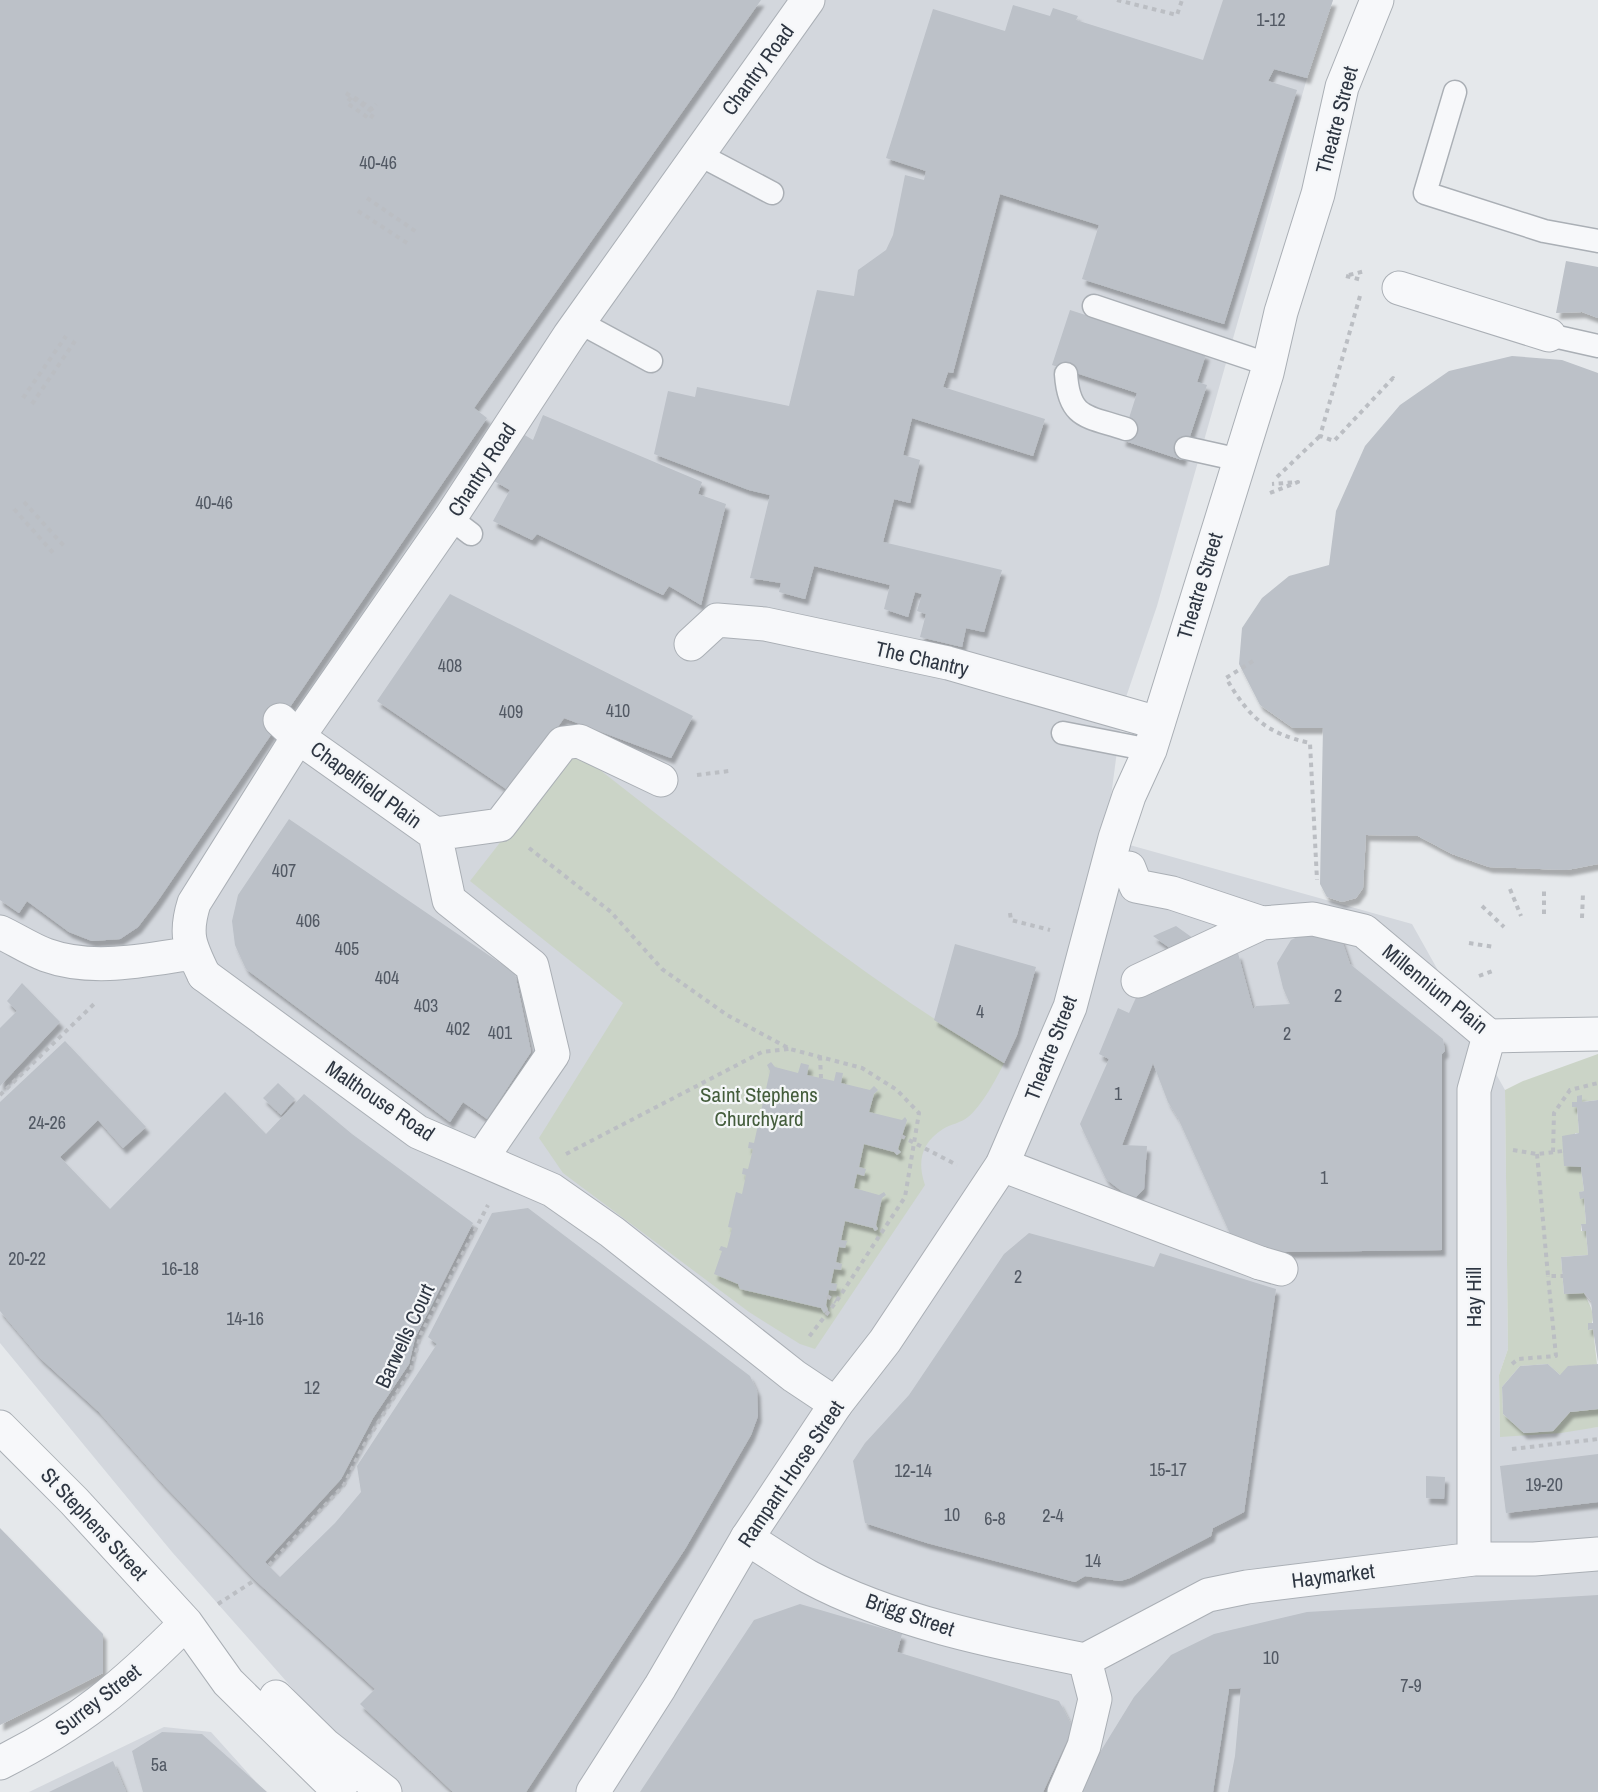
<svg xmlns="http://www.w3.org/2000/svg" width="1598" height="1792" font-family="'Archivo Narrow',sans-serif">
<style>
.built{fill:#d3d7dd}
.green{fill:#cbd4c7}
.building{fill:#bcc1c8;filter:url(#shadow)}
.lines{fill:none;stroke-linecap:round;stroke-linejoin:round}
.service-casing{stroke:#aaafb5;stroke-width:25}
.pedestrian-casing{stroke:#aaafb5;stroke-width:35}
.minor-casing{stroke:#aaafb5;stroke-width:35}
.tertiary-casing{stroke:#aaafb5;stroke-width:35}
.path{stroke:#bbbec3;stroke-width:4;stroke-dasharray:4.5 4.5;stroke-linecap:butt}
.service{stroke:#f7f8fa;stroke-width:22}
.pedestrian{stroke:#f7f8fa;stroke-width:33}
.minor{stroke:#f7f8fa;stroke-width:33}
.tertiary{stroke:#f7f8fa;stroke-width:33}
.labels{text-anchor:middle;stroke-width:4.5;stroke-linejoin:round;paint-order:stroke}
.number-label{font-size:18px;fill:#525964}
.street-label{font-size:21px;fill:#2e3642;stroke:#f4f6f8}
.park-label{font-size:21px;fill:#445d3c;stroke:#f4f6f8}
</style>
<defs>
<filter id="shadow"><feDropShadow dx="3.5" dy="6" stdDeviation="1.5" flood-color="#0004"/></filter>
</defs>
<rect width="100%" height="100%" fill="#e5e8eb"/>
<path class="built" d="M0 0H1333L1307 78 1157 606 1123 706 1110 804 1101 837 1412 924 1505 1090 1508 1349 1499 1375 1500 1436 1598 1427V1792H384L172 1552 0 1343Z
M164 1727 211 1732 265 1792H29Z"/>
<path class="green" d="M573 749C714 858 851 970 1004 1063 997 1078 981 1107 968 1117 961 1123 951 1124 943 1129 921 1143 917 1162 925 1185L815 1349 800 1344 749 1312 563 1173 539 1138 623 1003 470 881Z
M1598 1054V1100L1582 1102V1096H1577V1102L1572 1103V1107H1577L1579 1133H1575L1576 1165 1581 1167 1584 1191 1580 1192V1198H1584L1586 1224H1581V1231H1586L1588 1255 1561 1257 1564 1294 1584 1293C1589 1305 1598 1314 1589 1330L1593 1329 1597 1364 1560 1375 1548 1364 1520 1366 1502 1387 1503 1414 1524 1433 1553 1431 1570 1412 1598 1409V1427L1561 1433 1500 1437 1499 1375 1508 1349 1505 1090 1523 1081Z"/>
<path class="building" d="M0 0H761L474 408 487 418 157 902 138 927 120 939 92 941 69 932 27 901 19 913 0 900Z
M1223 0H1333L1307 78 1274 69 1268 81 1297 90 1224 324 1082 279 1099 225 1000 194 953 373 948 372 943 387 1045 419 1033 456 912 418 903 455 920 460 910 503 894 499 883 542 1002 570 984 632 966 628 962 647 920 637 926 614 917 611 922 594 915 592 908 617 884 609 890 585 814 566 805 599 779 592 781 583 750 578 770 495 749 490 654 454 668 391 695 397 697 387 789 406 817 290 854 296 858 270 886 250 893 235 905 175 924 180 926 171 886 158 933 9 1005 31 1013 5 1050 16 1053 8 1078 16 1076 20 1203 60Z
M1566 261 1598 267V318L1582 312 1556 313Z
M1070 310 1206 354 1197 382 1207 385 1182 460 1122 440 1137 393 1052 365Z
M1512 356 1562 360 1598 373V864L1567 870 1489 867 1452 854 1418 836 1366 835 1363 888 1356 898 1342 902 1327 897 1320 884 1323 728H1293L1260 705 1239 664 1242 628 1262 598 1289 576 1329 565 1336 511 1365 446 1400 405 1449 371Z
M543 415 702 482 698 494 726 504 701 605 669 586 663 595 537 534 532 540 493 521 510 490 494 481 518 431 533 440Z
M450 594 693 716 671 758 564 718 512 793 377 701Z
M289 819 515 973 531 1052 487 1119 463 1102 450 1122 246 969 235 945 232 921 238 895Z
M1176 926 1197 941 1174 951 1153 936Z
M1314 929 1340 935 1350 964 1443 1039 1445 1051 1442 1054V1250L1284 1252 1232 1238 1178 1118 1168 1102 1153 1063 1122 1145 1147 1146 1144 1189 1133 1200 1106 1179 1080 1124 1109 1059 1099 1054 1118 1008 1129 1013 1139 991 1238 953 1253 1009 1256 1006 1290 1004 1283 988 1277 963 1291 940Z
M955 944 1036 967 1017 1035 1004 1063 934 1020Z
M22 983 60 1022 0 1086V1028L17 1011 7 1001Z
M65 1041 146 1127 123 1148 98 1120 60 1157 110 1209 225 1092 266 1134 304 1094 352 1134 473 1223 415 1338 409 1364 373 1418 341 1479 265 1562 280 1577 335 1523 361 1492 357 1466 437 1344 428 1337 492 1213 528 1208 750 1376 757 1391 758 1416 751 1435 685 1549 526 1792H453L360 1704 375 1689 255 1580 161 1482 99 1412 40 1358 0 1311V1102Z
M771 1062 775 1067 798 1073 801 1063 809 1065 807 1075 834 1081 836 1072 843 1073 841 1083 870 1090 874 1086 878 1090 874 1094 869 1112 902 1120 905 1117 907 1120 898 1149 901 1152 897 1155 894 1152 864 1144 859 1167 866 1169 864 1176 857 1174 854 1188 879 1195 884 1192 886 1195 882 1198 876 1225 878 1229 875 1231 873 1228 845 1221 841 1240 847 1241 845 1248 839 1247 836 1262 842 1264 841 1270 834 1269 831 1283 837 1284 836 1291 829 1290 826 1305 828 1310 824 1313 821 1308 740 1289 738 1284 714 1274 722 1251 719 1250 721 1246 727 1248 732 1228 728 1227 736 1192 742 1194 746 1175 742 1174 743 1168 748 1169 753 1149 748 1148 749 1142 754 1143 770 1071 767 1065Z
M278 1083 295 1099 281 1115 263 1098Z
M1582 1095V1102L1598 1100V1362L1593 1329 1588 1330V1323H1593L1591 1301 1584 1293 1564 1294 1561 1257 1588 1255 1586 1231H1582L1581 1224H1586L1584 1198 1580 1199 1579 1192 1584 1191 1581 1167 1564 1166 1562 1136 1579 1133 1577 1107H1572V1102H1577V1096Z
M1029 1233 1154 1267 1160 1253 1276 1289 1244 1512 1213 1528 1211 1536 1130 1578 1120 1581 1085 1576 1075 1582 927 1543 865 1523 853 1461 865 1443 909 1395 1004 1254Z
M1548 1364 1560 1375 1568 1366 1598 1364V1409L1570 1412 1553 1431 1524 1433 1503 1414 1502 1387 1520 1366Z
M1598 1454V1502L1506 1513 1500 1466Z
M1426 1476 1445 1477 1444 1499 1426 1498Z
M0 1528 103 1634V1673L0 1725Z
M1598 1595V1792H1228L1235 1756 1241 1688 1229 1689 1213 1792H1080L1086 1775 1134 1697 1171 1655 1214 1634 1307 1612Z
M800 1604 902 1634 897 1652 1059 1701 1073 1728 1043 1792H640L754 1620Z
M162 1732 202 1734 267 1792H143L132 1751Z
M113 1761 126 1792H49Z"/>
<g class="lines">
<g class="service-casing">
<path id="service" d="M1455 92 1425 193 1544 231 1598 241
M698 154 772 193
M1094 306 1270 365
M579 322 651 361
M1549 335 1598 346
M1066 374C1069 420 1088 416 1126 429
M1186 448 1240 460
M450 518 471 534
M1063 733 1150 750"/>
</g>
<g class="pedestrian-casing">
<path id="pedestrian" d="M1399 288 1549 335
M280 720 298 737 435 834
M1129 868 1136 886 1172 893 1262 923 1313 919 1364 931 1489 1036 1598 1034
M204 975 418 1132 552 1190 612 1232 794 1376 836 1404
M1138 981 1262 923
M481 1159 553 1054 532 966 449 900 435 834 500 825 563 743 579 741 661 780
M1260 1263 1281 1269
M747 1538C767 1551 788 1565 809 1577 891 1621 994 1642 1085 1660
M1474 1559V1090L1489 1036
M1085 1660 1208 1595 1247 1587 1474 1559H1534L1598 1554
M1064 1792 1084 1746 1095 1699 1085 1660"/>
</g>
<g class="minor-casing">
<path id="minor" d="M691 644 717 620 765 624 948 663 1158 723
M0 932C15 939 30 949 46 955 93 972 145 960 193 953
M204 975C190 946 184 935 194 903L298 737 450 518 569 336 808 0
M1002 1165 1260 1263"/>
</g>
<g class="tertiary-casing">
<path id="tertiary" d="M0 1427 74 1501 186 1623 228 1682 340 1792
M276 1697 325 1745 385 1792
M0 1763C80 1723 124 1685 186 1623
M593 1792 660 1687 747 1538 836 1404 885 1341 1002 1165 1070 1007 1115 838 1129 796 1150 750 1267 373 1281 312 1318 194 1342 87 1377 0"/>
</g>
<path class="path" d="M1117 0 1177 15 1182 0
M346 93 374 113 370 119 347 103 352 96 372 109 376 104
M367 198 418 233
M358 211 410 245
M1349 275 1365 271
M1346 276 1362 280
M1360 296 1320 436 1334 441 1393 378 1395 382
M23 398 66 336
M32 404 75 341
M1277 477 1320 436
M1270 493 1298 482 1272 484
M24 502 64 546
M14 509 55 555
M1253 661 1226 678C1249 717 1265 733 1310 743L1317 880
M697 775 729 771
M529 848 611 912 662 969 727 1015 790 1049 862 1068 897 1090 919 1113 905 1197 836 1302 808 1338
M1510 889 1521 916
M1482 906 1504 927
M1010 913 1011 920 1050 930
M1544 914V890
M1582 918 1583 893
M1469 943 1494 947
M1479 976 1495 970
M820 1056 821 1078
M0 1095 94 1004
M901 1136 957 1165
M1513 1150 1537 1154 1563 1151
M1553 1152 1554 1113 1570 1090 1598 1083
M566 1154 762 1052 789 1049
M1537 1154 1548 1276H1563
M827 1296 836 1302
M1512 1364 1518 1359 1556 1356 1548 1276
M1512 1449 1598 1439
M269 1565 344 1485 361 1450 411 1370 421 1334 488 1205
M218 1604 255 1580"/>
<use href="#service" class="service"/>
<use href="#pedestrian" class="pedestrian"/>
<use href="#minor" class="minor"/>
<use href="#tertiary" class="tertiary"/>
</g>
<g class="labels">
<g class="number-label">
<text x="1271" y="26">1-12</text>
<text x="378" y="169">40-46</text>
<text x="214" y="509">40-46</text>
<text x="450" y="672">408</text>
<text x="618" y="717">410</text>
<text x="511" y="718">409</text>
<text x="284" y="877">407</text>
<text x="308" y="927">406</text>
<text x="347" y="955">405</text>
<text x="387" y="984">404</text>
<text x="1338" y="1002">2</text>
<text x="426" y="1012">403</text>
<text x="980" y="1018">4</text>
<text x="458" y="1035">402</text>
<text x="500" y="1039">401</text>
<text x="1287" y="1040">2</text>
<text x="1118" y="1100">1</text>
<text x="47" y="1129">24-26</text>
<text x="1324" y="1184">1</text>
<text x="27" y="1265">20-22</text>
<text x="180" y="1275">16-18</text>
<text x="1018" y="1283">2</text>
<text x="245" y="1325">14-16</text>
<text x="312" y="1394">12</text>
<text x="1168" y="1476">15-17</text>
<text x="913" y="1477">12-14</text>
<text x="1544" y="1491">19-20</text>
<text x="952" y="1521">10</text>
<text x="1053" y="1522">2-4</text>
<text x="995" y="1525">6-8</text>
<text x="1093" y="1567">14</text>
<text x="1271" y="1664">10</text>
<text x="1411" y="1692">7-9</text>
<text x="159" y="1771">5a</text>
</g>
<g class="street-label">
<text transform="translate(758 70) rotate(-54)" y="7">Chantry Road</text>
<text transform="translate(1337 120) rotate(-75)" y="7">Theatre Street</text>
<text transform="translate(482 470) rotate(-57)" y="7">Chantry Road</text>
<text transform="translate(1200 586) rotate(-73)" y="7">Theatre Street</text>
<text transform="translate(922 659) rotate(13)" y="7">The Chantry</text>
<text transform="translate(366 785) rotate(36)" y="7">Chapelfield Plain</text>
<text transform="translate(1435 989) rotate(39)" y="7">Millennium Plain</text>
<text transform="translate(1051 1048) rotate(-69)" y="7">Theatre Street</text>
<text transform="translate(380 1101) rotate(34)" y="7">Malthouse Road</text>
<text transform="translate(1474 1297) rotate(-90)" y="7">Hay Hill</text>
<text transform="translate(405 1336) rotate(-65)" y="7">Barwells Court</text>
<text transform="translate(791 1474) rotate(-56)" y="7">Rampant Horse Street</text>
<text transform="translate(94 1524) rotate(47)" y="7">St Stephens Street</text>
<text transform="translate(1333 1576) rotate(-7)" y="7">Haymarket</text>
<text transform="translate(910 1615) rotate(19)" y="7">Brigg Street</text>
<text transform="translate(98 1700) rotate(-38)" y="7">Surrey Street</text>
</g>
<g class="park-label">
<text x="759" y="1102">Saint Stephens<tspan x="759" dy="24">Churchyard</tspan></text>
</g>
</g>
</svg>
